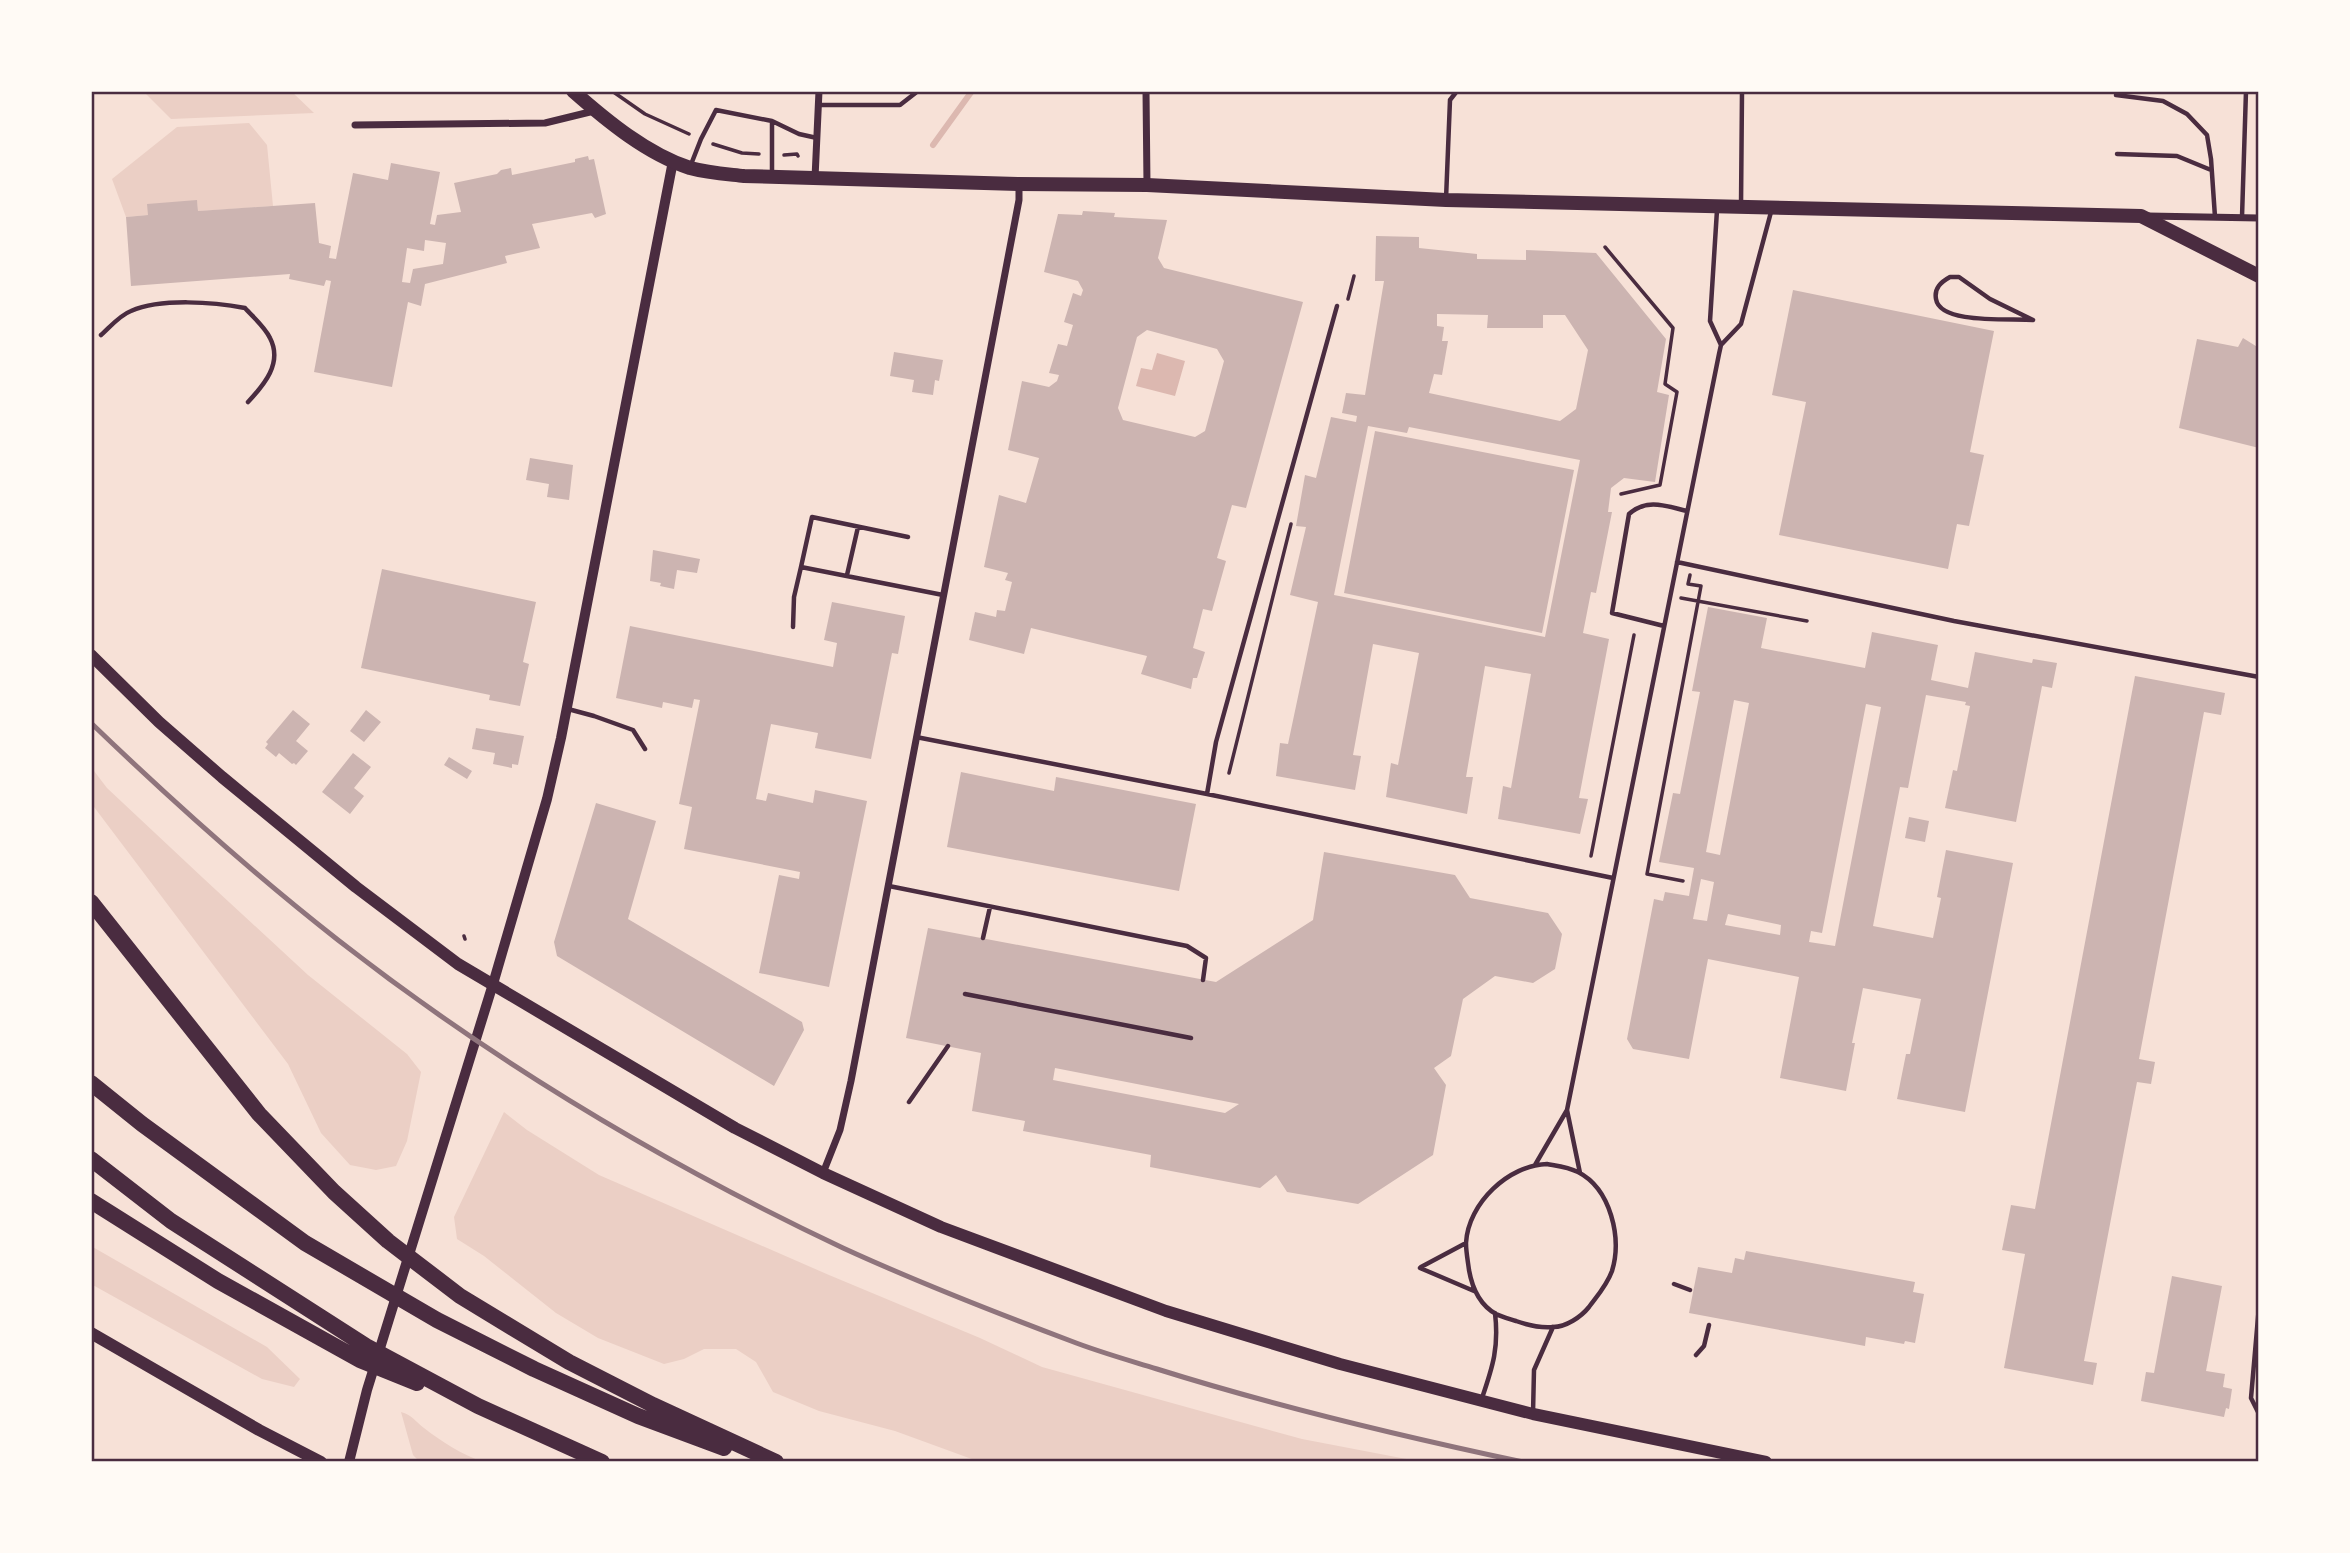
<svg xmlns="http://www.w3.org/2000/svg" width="2350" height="1553" font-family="Montserrat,sans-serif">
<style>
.green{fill:#ebcfc5}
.water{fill:#dcb8b0}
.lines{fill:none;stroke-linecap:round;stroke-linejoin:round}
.stream{stroke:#dcb8b0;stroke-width:6}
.building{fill:#ccb4b1;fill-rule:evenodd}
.path{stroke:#4a2c40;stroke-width:3.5}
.service{stroke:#4a2c40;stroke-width:4.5}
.minor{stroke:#4a2c40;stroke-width:7}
.tertiary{stroke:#4a2c40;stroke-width:10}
.secondary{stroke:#4a2c40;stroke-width:12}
.primary{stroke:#4a2c40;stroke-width:14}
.motorway{stroke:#4a2c40;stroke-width:16}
.rail{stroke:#8f747c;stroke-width:5}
.neatline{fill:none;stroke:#4a2c40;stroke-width:2.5}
</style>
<rect width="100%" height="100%" fill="#f7e1d7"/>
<path class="green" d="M143 91H291L314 113 171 119Z
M249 123 267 145 273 206 198 211 197 201 148 215 126 217 112 179 177 127Z
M91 767 107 788 203 878 308 975 407 1054 421 1072 407 1141 396 1166 376 1170 350 1165 321 1133 288 1064 91 803Z
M504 1112 527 1130 599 1175 829 1275 980 1338 1042 1367 1302 1439 1422 1462H980L895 1431 819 1411 773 1392 756 1362 736 1349H704L684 1359 664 1364 598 1338 556 1313 484 1256 457 1239 454 1217Z
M91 1246 267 1347 300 1379 294 1387 262 1379 91 1284Z
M401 1412C412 1415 415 1421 424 1428 442 1442 461 1454 483 1462H420L413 1455Z"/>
<path class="water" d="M1157 353 1185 361 1175 396 1136 386 1141 368 1152 370Z"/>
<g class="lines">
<path class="stream" d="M933 145 972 91"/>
</g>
<path class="building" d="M588 156 589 160 594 159 606 214 595 218 592 213 532 224 540 248 505 256 507 263 425 284 421 306 408 302 392 387 314 372 331 281 326 280 324 286 289 279 290 274 131 286 126 217 148 215 147 204 197 200 198 211 315 203 319 243 331 246 329 258 336 259 353 173 388 180 391 163 440 172 430 224 435 225 437 215 461 212 454 183 497 174 501 170 511 168 512 175 575 162V159ZM425 240 446 243 443 264 413 269 410 283 402 282 407 248 424 251Z
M1083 211 1115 213 1114 217 1167 220 1158 258 1164 268 1303 302 1246 508 1232 505 1217 558 1226 561 1212 611 1203 609 1193 648 1205 652 1197 678H1193L1191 689 1141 674 1147 656 1031 628 1024 654 969 640 975 612 996 617 997 610 1005 611 1012 582 1005 580 1008 573 984 567 999 495 1026 503 1039 458 1008 450 1022 381 1049 387 1057 381 1059 375 1049 373 1058 344 1067 346 1073 325 1064 322 1073 293 1081 296 1083 290 1078 281 1044 272 1058 214 1082 215ZM1147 330 1217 349 1224 361 1205 431 1195 437 1123 420 1118 408 1137 337Z
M1376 236 1419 237V248L1477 254V259L1526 260V250L1596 253 1666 339 1657 392 1669 395 1655 482 1624 478 1611 488 1608 512H1612L1596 593 1591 592 1583 633 1609 639 1579 798 1588 799 1580 834 1498 819 1503 786 1511 788 1531 674 1485 666 1466 777H1473L1467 814 1386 797 1391 763 1398 765 1419 653 1373 644 1353 755 1361 756 1355 790 1276 776 1280 743 1288 744 1318 602 1290 595 1306 527 1296 526 1305 475 1316 478 1331 417 1356 422 1357 416 1342 413 1346 393 1365 395 1384 281H1375ZM1437 314 1488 315 1487 328H1543V315H1565L1588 350 1576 409 1560 421 1429 393 1434 374 1442 375 1448 341H1442L1444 327 1437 326ZM1368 426 1407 433 1409 427 1580 460 1545 637 1334 595Z
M1793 290 1994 331 1970 452 1984 455 1969 526 1957 524 1948 569 1779 535 1806 402 1772 395Z
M2243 338 2259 348V448L2179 428 2197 339 2238 347Z
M894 352 943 360 939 381 935 380 933 395 912 392 914 380 890 376Z
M1375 431 1574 470 1542 633 1344 593Z
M530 458 573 465 569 500 547 497 549 484 526 480Z
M653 550 700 559 697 573 677 570 674 589 660 586 661 583 650 581Z
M382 569 536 602 523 662 529 664 520 706 489 700 490 695 361 668Z
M832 602 905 616 898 654 892 653 871 759 815 748 818 733 771 724 756 799 766 801 768 793 813 803 815 790 867 801 829 987 759 973 779 875 799 879 800 872 684 849 692 807 679 804 700 700 694 699 692 708 663 702 662 708 616 698 630 626 833 667 837 643 824 640Z
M1708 607 1767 618 1761 648 1865 668 1872 632 1938 645 1931 680 1968 688 1975 652 2032 663 2033 659 2057 663 2052 688 2042 686 2016 822 1945 808 1953 770 1957 771 1970 706 1965 705 1966 702 1926 695 1908 788 1900 787 1873 926 1933 938 1941 898 1937 897 1946 850 2013 863 1965 1112 1897 1099 1906 1054H1910L1921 999 1863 988 1852 1043H1855L1846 1091 1780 1078 1799 977 1708 959 1689 1059 1633 1049 1627 1039 1654 899 1663 901 1665 892 1689 896 1694 868 1659 862 1673 793 1680 794 1700 692 1692 691ZM1734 700 1749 703 1720 855 1706 852ZM1866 704 1881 707 1835 946 1809 942 1811 931 1822 933ZM1701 879 1714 882 1707 921 1693 919ZM1728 914 1781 925 1780 935 1725 925Z
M2135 676 2225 693 2221 715 2204 712 2139 1059 2155 1062 2151 1084 2137 1082 2084 1361 2097 1363 2093 1385 2004 1368 2025 1254 2002 1250 2011 1205 2035 1209Z
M293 710 310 724 296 741 308 751 296 765 294 763 292 764 279 753 276 757 265 748 268 744 266 742Z
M366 710 381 722 364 742 350 731Z
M476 728 524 736 518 765 512 764V768L493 764 495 753 472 749Z
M353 753 371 767 354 788 364 796 350 814 322 792Z
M449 757 472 771 467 779 444 765Z
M961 772 1054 791 1056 777 1196 804 1179 891 947 847Z
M596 803 656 821 628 919 802 1022 804 1030 774 1086 557 956 554 942Z
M1909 817 1929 821 1925 842 1905 838Z
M1324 852 1455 875 1470 898 1548 913 1562 934 1555 969 1533 983 1495 976 1463 999 1451 1056 1434 1068 1446 1085 1433 1155 1358 1204 1287 1192 1276 1175 1260 1188 1150 1167 1151 1155 1023 1131 1025 1121 972 1111 981 1053 906 1038 928 928 1216 982 1313 920ZM1055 1068 1239 1104 1225 1113 1053 1080Z
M1746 1251 1915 1282 1913 1292 1924 1294 1915 1343 1905 1341 1904 1344 1866 1337 1865 1346 1689 1313 1698 1267 1732 1273 1735 1258 1744 1260Z
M2172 1276 2222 1286 2206 1371 2225 1374 2223 1387 2232 1389 2229 1409 2226 1408 2224 1417 2141 1401 2146 1372 2154 1373Z"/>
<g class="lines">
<path class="path" d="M612 91 645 114 689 134
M713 144 742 153 759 154
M784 155 797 154 798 156
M1605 247 1673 328 1665 384 1677 392 1660 485 1621 494
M1348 299 1354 276
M1681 598 1807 621
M1229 773 1291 524
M1591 856 1634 635
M1683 881 1647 874 1701 586 1688 584 1690 575
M464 936 465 939"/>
<path class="service" d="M2116 95 2163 101 2187 114 2207 135 2211 159 2215 217
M819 105H900L918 91
M772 121 799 134 817 138
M2117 154 2177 156 2211 170
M690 167 701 139 716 110 772 121V175
M1446 199 1450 100 1457 91
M1741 206 1742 92
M1717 210 1710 321 1721 345
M2242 217 2246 91
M1950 277H1959L1990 299 2033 320C2012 318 1940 325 1936 299 1934 288 1941 282 1950 277Z
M101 335C110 327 120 315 131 311 161 298 214 302 245 308 253 317 265 327 270 338 283 363 264 385 248 402
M908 537 812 517 801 567 943 595
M1677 562 1954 621 2259 677
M847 575 858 527
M1664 626 1612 613 1629 514C1647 498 1666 506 1687 511
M793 627 794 597 801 567
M568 709 594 716 633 730 645 749
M916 737 1207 794 1613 878
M1207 794 1216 742 1337 306
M889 886 1187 946 1206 958 1203 980
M983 938 990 907
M965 994 1191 1038
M909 1102 948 1046
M1567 1110 1580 1173
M1547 1164C1558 1166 1568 1167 1578 1172 1611 1189 1622 1238 1612 1271 1607 1285 1598 1295 1589 1307 1581 1317 1566 1327 1553 1327 1541 1328 1527 1325 1516 1321 1510 1319 1502 1317 1496 1314 1480 1305 1472 1287 1469 1270 1468 1262 1466 1252 1466 1243 1468 1203 1509 1165 1547 1164Z
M1535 1165 1567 1110 1719 354 1721 345 1741 324 1771 212
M1421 1267 1466 1243
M1420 1268 1474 1291
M1674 1284 1690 1290
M2259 1306 2251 1398 2259 1414
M1696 1355 1704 1346 1709 1325
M1482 1398C1493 1366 1499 1347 1495 1313
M1533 1413 1534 1370 1553 1327"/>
<path class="minor" d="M1146 91 1147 185
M355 125 545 123 594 111
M815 178 819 91
M2148 216 2259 218
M823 1173 840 1130 851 1081 1019 200V184"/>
<path class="tertiary" d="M349 1462 367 1390 493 984 547 799 561 738 673 161"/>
<path class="secondary" d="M91 655 159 722 222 777 356 887 458 964 735 1128 823 1173 941 1227 1166 1311 1340 1364 1533 1414 1766 1462
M91 1333 259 1430 321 1462"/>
<path class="primary" d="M573 91C607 121 647 154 690 168 708 173 726 174 744 176L1019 184 1147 185 1446 200 2141 216 2259 276"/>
<path class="motorway" d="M91 902 259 1114 334 1192 388 1241 460 1296 569 1362 653 1405 776 1462
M91 1083 142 1124 305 1243 437 1320 534 1369 638 1416 724 1448
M91 1159 171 1221 366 1346 478 1406 602 1462
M91 1201 218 1281 360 1360 417 1383"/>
<path class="rail" d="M91 723C170 799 251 872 338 940 493 1061 665 1164 843 1248 917 1282 994 1312 1071 1341 1099 1352 1128 1360 1157 1369 1278 1407 1400 1436 1523 1462"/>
</g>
<rect width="2350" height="1553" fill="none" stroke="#fffaf5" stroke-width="186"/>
<rect x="93" y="93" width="2164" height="1367" class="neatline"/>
</svg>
